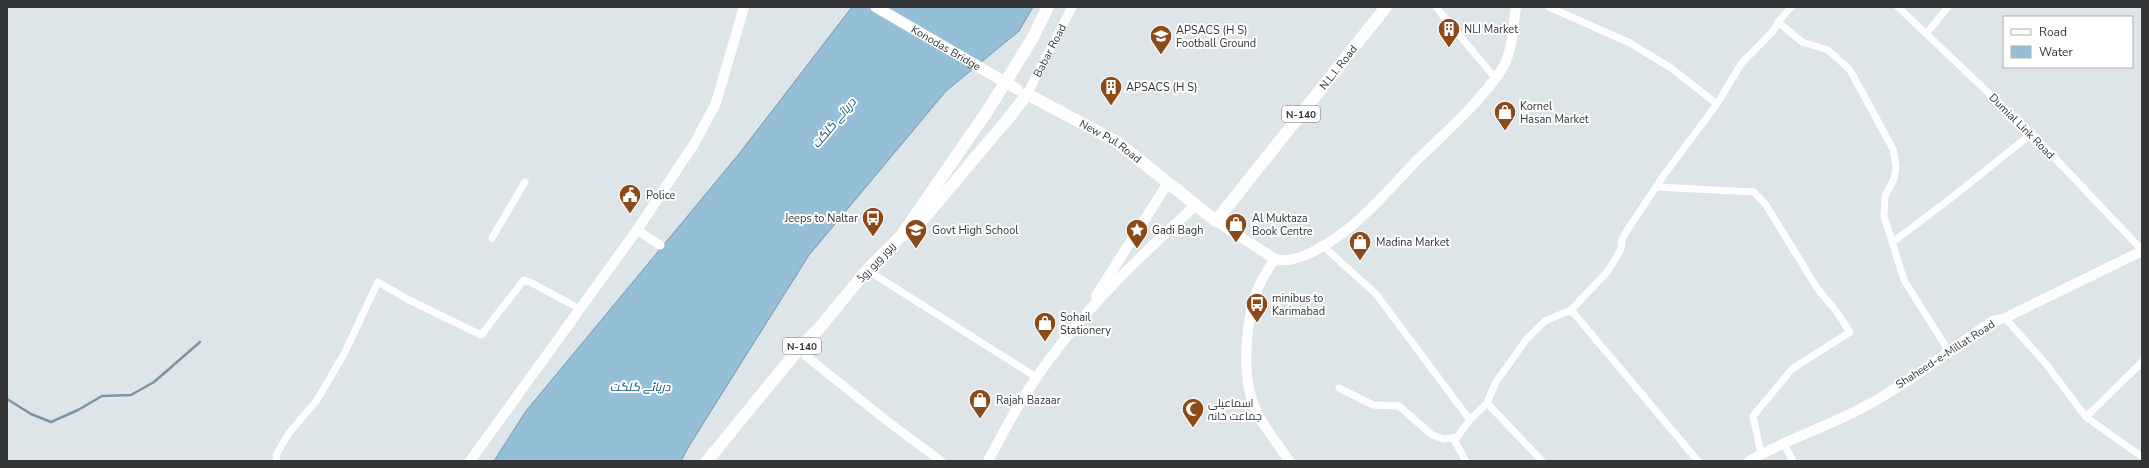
<svg xmlns="http://www.w3.org/2000/svg" width="2149" height="468" font-family="'Nunito Sans',Cairo,sans-serif">
<style>
.water{fill:#95bfd6;stroke:#7896a6}
.lines{fill:none;stroke-linecap:round;stroke-linejoin:round}
.stream{stroke:#7896a6;stroke-width:2.5}
.minor{stroke:#fff;stroke-width:7}
.tertiary{stroke:#fff;stroke-width:9}
.secondary{stroke:#fff;stroke-width:10}
.primary{stroke:#fff;stroke-width:11}
.trunk{stroke:#fff;stroke-width:12}
.labels{text-anchor:middle;stroke-width:4;stroke-linejoin:round;paint-order:stroke}
.shield{fill:#fff;stroke:#707273;stroke-width:1}
.shield-label{font-size:10px;font-weight:bold;fill:#333537}
.poi-label{font-size:11px;fill:#333537;stroke:#fff;text-anchor:start}
.street-label{font-size:11px;fill:#333537;stroke:#fff}
.water-label{font-size:12px;font-style:italic;fill:#0b5979;stroke:#fff}
</style>
<rect width="100%" height="100%" fill="#dde5e9"/>
<path class="water" d="M852 7H1033L1019 31 946 91 809 255 689 446 681 461H494L526 411 739 154Z"/>
<g class="lines">
<path class="stream" d="M7 399 31 414 51 422 78 410 102 396 131 395 154 382 200 342"/>
<path class="minor" d="M1436 7 1495 78
M1549 7 1630 43 1671 68 1717 104
M1898 7 2036 138 2142 250
M1778 22 1802 42 1828 50 1850 70 1893 149 1896 166 1894 179 1885 196 1884 216 1904 280 1948 350
M1926 34 1948 7
M1656 187 1754 192 1766 205 1817 288 1836 311 1850 332 1792 369 1753 416 1761 454
M492 238 525 182
M1893 242 1955 195 2031 134
M1323 246 1376 294 1470 420
M867 270 1036 377
M1571 310 1698 461
M2005 318 2046 364 2086 417 2142 457
M1339 388 1373 405 1399 406 1432 435 1444 439 1457 437 1470 420 1487 403 1496 382 1526 340 1545 321 1571 310 1608 271 1621 249 1622 239 1626 232 1664 175 1717 104 1741 64 1774 30 1778 22 1791 7
M1487 403 1542 461
M2086 417 2142 362
M1453 438 1466 461
M1783 442 1793 461
M277 461 276 455 289 433 317 400 344 354 378 282 407 299 481 335 524 280 530 282 580 309"/>
<g class="tertiary">
<path id="s1" d="M1027 94 1072 7"/>
<path d="M637 230 660 245"/>
<path d="M806 356 887 421 941 461"/>
</g>
<path class="secondary" d="M1216 221 1275 259C1297 266 1331 242 1348 229 1373 209 1395 183 1417 160 1443 135 1483 99 1502 69 1513 51 1513 27 1516 7
M1275 259C1268 269 1261 280 1257 291 1246 320 1242 371 1252 400 1259 422 1277 442 1289 461
M1096 296 1168 183
M470 461 637 230 694 144 716 103 744 7
M988 461C1003 433 1018 403 1037 377 1081 312 1138 258 1196 205
M1749 461C1785 440 1824 428 1860 409 1907 385 1949 350 1993 321L2005 318 2142 251"/>
<path class="primary" id="s2" d="M876 7 1017 89"/>
<g class="trunk">
<path id="s3" d="M901 236 912 231 920 223 1012 114 1027 94 1117 142 1216 221 1386 7"/>
<path d="M707 461 798 350 821 326 867 270 901 236 988 110 1031 41 1048 7"/>
</g>
</g>
<defs>
<g id="building-pin" transform="scale(1.15)"><path d="M0 17L-7.5 6A9.5 9.5 0 1 1 7.5 6Z" fill="#8c4a19" stroke="#fff"/><path d="M-4-6H4V6H1V3H-1V6H-4ZM-2.5-4.3h1.7v1.8h-1.7ZM.8-4.3h1.7v1.8H.8ZM-2.5-1h1.7V.8h-1.7ZM.8-1h1.7V.8H.8Z" fill="#fff"/></g>
<g id="school-pin" transform="scale(1.15)"><path d="M0 17L-7.5 6A9.5 9.5 0 1 1 7.5 6Z" fill="#8c4a19" stroke="#fff"/><path d="M0-5L7-2L0 1L-7-2ZM-4 1L0 2.5L4 1V4Q0 6-4 4Z" fill="#fff"/></g>
<g id="shop-pin" transform="scale(1.15)"><path d="M0 17L-7.5 6A9.5 9.5 0 1 1 7.5 6Z" fill="#8c4a19" stroke="#fff"/><path d="M-5-2.5h2.3a2.7 3.5 0 0 1 5.4 0H5L5.5 6h-11ZM-1.5-2.5h3a1.5 2.3 0 0 0-3 0Z" fill="#fff"/></g>
<g id="civic-pin" transform="scale(1.15)"><path d="M0 17L-7.5 6A9.5 9.5 0 1 1 7.5 6Z" fill="#8c4a19" stroke="#fff"/><path d="M-.6-6.5H3V-4.5H.6V-3L4-1V1h2V6H-6V1h2V-1L-.6-3ZM-1.2 2.5V6h2.4V2.5Z" fill="#fff"/></g>
<g id="bus-pin" transform="scale(1.15)"><path d="M0 17L-7.5 6A9.5 9.5 0 1 1 7.5 6Z" fill="#8c4a19" stroke="#fff"/><path d="M-5-6H5V4H4V6H2V4H-2V6H-4V4H-5ZM-3.5-4V0h7V-4ZM-3.5 1.2v1.5H-2V1.2ZM2 1.2v1.5H3.5V1.2Z" fill="#fff"/></g>
<g id="sight-pin" transform="scale(1.15)"><path d="M0 17L-7.5 6A9.5 9.5 0 1 1 7.5 6Z" fill="#8c4a19" stroke="#fff"/><path d="M0-6L1.8-2.2L6-1.7L2.9 1.2L3.7 5.4L0 3.3L-3.7 5.4L-2.9 1.2L-6-1.7L-1.8-2.2Z" fill="#fff"/></g>
<g id="mosque-pin" transform="scale(1.15)"><path d="M0 17L-7.5 6A9.5 9.5 0 1 1 7.5 6Z" fill="#8c4a19" stroke="#fff"/><path d="M3.5-4.9A6 6 0 1 0 3.5 4.9A5 5 0 1 1 3.5-4.9Z" fill="#fff"/></g>
</defs>
<g fill-rule="evenodd">
<use href="#building-pin" x="1449" y="29"/>
<use href="#school-pin" x="1161" y="36"/>
<use href="#building-pin" x="1111" y="87"/>
<use href="#shop-pin" x="1505" y="112"/>
<use href="#civic-pin" x="630" y="195"/>
<use href="#bus-pin" x="873" y="218"/>
<use href="#shop-pin" x="1236" y="224"/>
<use href="#school-pin" x="916" y="230"/>
<use href="#sight-pin" x="1137" y="230"/>
<use href="#shop-pin" x="1360" y="242"/>
<use href="#bus-pin" x="1257" y="304"/>
<use href="#shop-pin" x="1045" y="323"/>
<use href="#shop-pin" x="980" y="400"/>
<use href="#mosque-pin" x="1193" y="409"/>
</g>
<g class="labels">
<g class="shield">
<rect x="1282" y="106" width="38" height="16" rx="3"/>
<rect x="783" y="338" width="38" height="16" rx="3"/>
</g>
<g class="shield-label">
<text x="1301" y="118">N-140</text>
<text x="802" y="350">N-140</text>
</g>
<g class="poi-label">
<text x="1464" y="33">NLI Market</text>
<text x="1176" y="34">APSACS (H S)<tspan x="1176" dy="13">Football Ground</tspan></text>
<text x="1126" y="91">APSACS (H S)</text>
<text x="1520" y="110">Kornel<tspan x="1520" dy="13">Hasan Market</tspan></text>
<text x="646" y="199">Police</text>
<text x="858" y="222" text-anchor="end">Jeeps to Naltar</text>
<text x="1252" y="222">Al Muktaza<tspan x="1252" dy="13">Book Centre</tspan></text>
<text x="932" y="234">Govt High School</text>
<text x="1152" y="234">Gadi Bagh</text>
<text x="1376" y="246">Madina Market</text>
<text x="1272" y="302">minibus to<tspan x="1272" dy="13">Karimabad</tspan></text>
<text x="1060" y="321">Sohail<tspan x="1060" dy="13">Stationery</tspan></text>
<text x="996" y="404">Rajah Bazaar</text>
<text x="1208" y="407">اسماعیلی<tspan x="1208" dy="13">جماعت خانہ</tspan></text>
</g>
<g class="street-label">
<text dy="4" stroke="none"><textPath href="#s2" startOffset="81">Konodas Bridge</textPath></text>
<text dy="4" stroke="none"><textPath href="#s1" startOffset="49">Babar Road</textPath></text>
<text dy="4" stroke="none"><textPath href="#s3" startOffset="616">N.L.I. Road</textPath></text>
<text transform="translate(2022 126) rotate(45)" y="4">Dumial Link Road</text>
<text dy="4" stroke="none"><textPath href="#s3" startOffset="287">New Pul Road</textPath></text>
<text transform="translate(876 262) rotate(-47)" y="4">ریور ویو روڈ</text>
<text transform="translate(1945 354) rotate(-33)" y="4">Shaheed-e-Millat Road</text>
</g>
<g class="water-label">
<text transform="translate(834 123) rotate(-50)" y="4">دریائے گلگت</text>
<text x="640" y="391">دریائے گلگت</text>
</g>
</g>
<rect width="2149" height="468" fill="none" stroke="#333537" stroke-width="16"/>
<rect x="2003" y="16" width="130" height="52" fill="#ffffff" stroke="#adaeaf"/>
<rect x="2011" y="29" width="20" height="6" fill="#ffffff" stroke="#adaeaf"/>
<text x="2039" y="36" font-size="12" fill="#333537">Road</text>
<rect x="2011" y="46" width="20" height="12" fill="#95bfd6" stroke="#adaeaf"/>
<text x="2039" y="56" font-size="12" fill="#333537">Water</text>
</svg>
